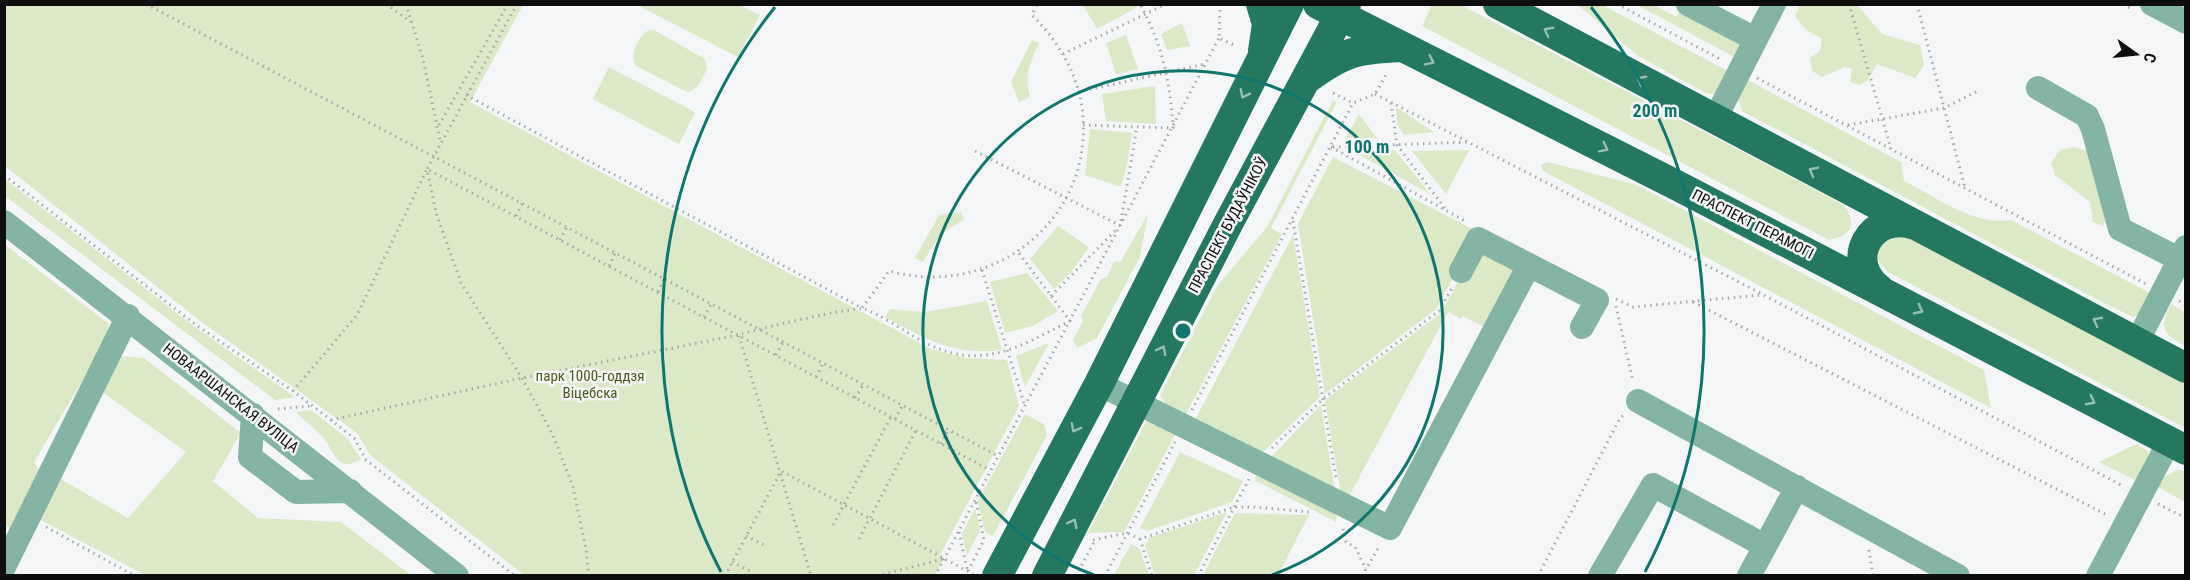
<svg xmlns="http://www.w3.org/2000/svg" width="2190" height="580" font-family="'Roboto Condensed',sans-serif">
<style>
.green{fill:#dbe9c6}
.lines{fill:none;stroke-linecap:round;stroke-linejoin:round}
.path{stroke:#a7a8a9;stroke-width:3;stroke-dasharray:1.5 4.5;stroke-linecap:butt}
.minor{stroke:#84b4a3;stroke-width:24}
.major{stroke:#257860;stroke-width:30}
.oneway{stroke:#97bdb4}
.ring{fill:none;stroke:#0f766e;stroke-width:3}
.labels{text-anchor:middle;stroke-width:5;stroke-linejoin:round;paint-order:stroke}
.street-label{font-size:15px;fill:#0e0e0e;stroke:#f5f6f8}
.park-label{font-size:15px;fill:#485e17;stroke:#f5f6f8}
.centre{fill:#0f766e;stroke:#f5f6f8;stroke-width:3}
.ring-label{font-size:18px;text-anchor:middle;font-weight:bold;fill:#0f766e;stroke:#f5f6f8;stroke-width:5;stroke-linejoin:round;paint-order:stroke}
</style>
<rect width="100%" height="100%" fill="#f5f6f8"/>
<path class="green" d="M643 4 739 5 760 15 738 57 641 7Z
M4 5H523L470 102 931 349 967 358 1007 360 1019 406 940 555 944 558 935 575H524L370 455 357 433 199 320 5 166Z
M1083 5H1134L1136 8 1097 29Z
M1432 5H1461L1844 205C1857 224 1852 236 1829 240L1422 26Z
M1578 5H1602L1732 73 1715 94 1706 93 1638 56Z
M1637 5H1654L1676 17 1683 5 1742 35 1740 60Z
M1800 5 1853 4 1859 7 1882 34 1920 45 1924 65 1915 78 1877 64 1868 80 1859 85 1850 82 1852 69 1845 67 1822 77 1812 71 1810 58 1820 51 1822 39 1805 29 1795 16Z
M1182 23 1190 46 1167 50 1161 34Z
M649 30H654L705 59 707 68C703 77 699 91 687 92L636 66C629 55 638 36 649 30Z
M1126 35 1138 69 1116 74 1106 43Z
M1032 40 1039 43C1030 64 1024 73 1030 97L1019 102 1011 82Z
M609 67 695 112 679 144 593 99Z
M1746 79 1901 162 1904 181C1936 197 1974 226 2011 220L2152 294 2138 315 2133 317 2102 302 1742 111 1737 96Z
M1155 86 1156 124 1106 121 1102 94Z
M1333 100 1337 102 1271 228 1282 234 1186 414 1166 404 1160 395 1218 285 1267 227Z
M1396 107 1434 132 1404 135 1397 124Z
M1359 114 1377 138 1345 140Z
M1090 129 1132 133 1128 161 1121 187 1085 175Z
M2074 147 2089 151 2105 221 2103 226 2093 222 2090 202 2055 175 2051 163 2060 150Z
M1395 150 1430 194 1354 152Z
M1469 150 1446 194 1412 151Z
M1333 157 1478 232 1436 309 1325 394 1298 224Z
M1548 162 1637 185 1984 370 1991 408 1543 171 1541 165Z
M5 179 192 325 295 397 275 400 5 196Z
M961 212 964 220C940 232 936 240 923 262L915 258 939 215Z
M1148 214 1140 257 1097 338 1077 348 1073 340 1083 321 1081 316 1101 279 1107 277 1114 262 1121 261Z
M1058 226 1089 247 1073 270 1054 289 1030 259Z
M1889 233 1906 236 2185 384V428L1888 272 1877 259 1880 241Z
M1293 235 1320 397 1262 453 1196 418Z
M1479 243 1524 266 1490 330 1463 316 1461 319 1448 312 1348 498 1341 494 1325 400 1441 313Z
M4 244 108 323V337L34 462 40 472 11 529 4 525Z
M1027 273 1058 311 1033 326 1005 333 990 282Z
M987 301 1002 350C954 356 925 339 885 317L890 309 925 312Z
M2171 304 2185 312V346C2162 333 2159 328 2171 304Z
M1049 343 1025 387 1016 356Z
M119 356 144 358 241 433 213 481 258 518 341 522 411 575H145L37 518 59 478 128 518 186 452 102 392Z
M1321 405 1335 491 1270 458Z
M311 410 348 439 361 459C338 473 336 455 325 440 317 430 305 421 296 412Z
M1025 414 1044 424 1047 435 993 536 985 532 978 501Z
M1148 418 1178 429 1124 532 1088 533Z
M2137 444 2147 451 2150 460 2139 482 2099 462Z
M1180 452 1243 481 1232 502 1147 531 1140 528Z
M1259 470 1337 510 1336 522 1254 480Z
M2177 470 2185 471V502L2158 487 2164 477Z
M975 508 980 530 967 556 962 534Z
M1227 512 1194 575H1155L1145 546 1149 538Z
M1235 513 1309 515 1278 575H1203Z
M1131 544 1139 548 1149 575H1114Z"/>
<g class="lines">
<path class="path" d="M146 4 998 456
M386 4 411 22
M406 4 423 59 440 140
M517 4 427 169 436 213 461 283 522 378 553 435 573 487 586 549 589 576
M1220 4 1219 38 1236 46
M1617 4 1722 60
M1849 4 1891 149
M1917 4 1965 188
M2123 4 2133 10
M1063 54 1166 4
M1757 78 2146 284
M1078 92 1205 64
M1333 93 1353 103 1375 94 1386 75
M1375 94 1762 294 2123 486
M466 95 862 308 889 271C996 301 1101 214 1081 101 1074 67 1056 39 1032 15L1037 4
M1391 103 1397 145 1447 211
M439 125 508 4
M1083 125 1173 128C1170 81 1163 46 1140 4
M1848 125 1944 108 1980 90
M1331 147 1467 222
M1333 147 1470 142
M975 151 1121 226
M4 175 196 325 293 391 331 420 355 439 366 460 515 576
M516 216 522 204
M1121 221 1137 127
M1293 221 1336 478
M560 240 567 227
M609 266 615 253
M982 270 1025 406
M658 292 664 279
M1051 296 1117 229
M1616 299 1633 307 1760 295
M2179 301 2186 305
M1693 302 2107 515
M1616 306 1633 381
M704 317 711 304
M739 336 811 576
M776 355 783 342
M816 377 823 363
M293 391 357 315 427 169 990 470
M855 398 863 385
M278 409 310 406
M1192 410 1353 103
M895 419 902 406
M331 420 522 378 738 335C754 330 853 306 864 309 878 313 906 332 920 340 980 373 1016 348 1070 321L1018 252
M941 444 948 430
M1272 448 1323 399 1439 311 1452 288
M2158 504 2186 518
M833 525 891 417
M46 527 135 576
M1343 529 1346 542 1355 547 1366 569
M959 532 967 569
M746 536 766 546
M859 539 916 430
M1140 539 1152 576
M1093 540 1127 533 1140 539 1234 507H1255L1310 512
M1869 550 1873 576
M732 562 752 572
M968 571 984 540 976 501
M725 576 781 471 973 574
M877 576 943 559
M935 576 1219 38
M1076 576 1095 540
M1105 576 1175 442
M1198 576 1249 479
M1362 576 1380 545
M1538 576 1619 420 1624 414"/>
<path class="minor" d="M1688 4 1755 39
M2152 4 2186 22
M2038 88 2087 116 2093 129 2120 229 2179 259
M1715 119 1774 4
M4 222 457 576
M1461 271 1478 239 1597 300 1582 327
M2137 342 2186 247
M1099 384 1390 528 1529 265
M1638 401 1958 576
M253 415 250 457 296 492 350 491
M4 567 128 316
M1600 576 1653 485 1765 546
M1749 576 1797 487
M2098 576 2169 442"/>
<path class="major" d="M1261 4 1267 24 1263 51
M1318 4 1680 187 2186 450
M1498 4 2186 368
M1308 78C1344 52 1356 49 1400 47
M1880 290C1842 261 1871 210 1915 225
M997 576 1099 384 1289 4
M1047 576 1229 222 1346 4"/>
</g>
<defs><path id="oneway-chevron" d="M-2-3.5L2.5 0L-2 3.5" fill="none" stroke-width="1.6" stroke-linecap="round" stroke-linejoin="round" transform="scale(1.5)"/></defs>
<g class="oneway">
<use href="#oneway-chevron" transform="translate(1548 31) rotate(-152)"/>
<use href="#oneway-chevron" transform="translate(1430 61) rotate(26)"/>
<use href="#oneway-chevron" transform="translate(1641 80) rotate(-152)"/>
<use href="#oneway-chevron" transform="translate(1244 94) rotate(117)"/>
<use href="#oneway-chevron" transform="translate(1604 148) rotate(27)"/>
<use href="#oneway-chevron" transform="translate(1813 171) rotate(-152)"/>
<use href="#oneway-chevron" transform="translate(1919 310) rotate(28)"/>
<use href="#oneway-chevron" transform="translate(2097 321) rotate(-152)"/>
<use href="#oneway-chevron" transform="translate(1162 350) rotate(-62)"/>
<use href="#oneway-chevron" transform="translate(2091 401) rotate(28)"/>
<use href="#oneway-chevron" transform="translate(1075 428) rotate(118)"/>
<use href="#oneway-chevron" transform="translate(1073 523) rotate(-63)"/>
</g>
<g class="ring">
<path d="M1094 575A260 260 0 1 1 1272 575"/>
<path d="M721 572A521 521 0 0 1 775 7M1591 7A521 521 0 0 1 1645 572"/>
</g>
<g class="labels">
<g class="street-label">
<text transform="translate(1753 224) rotate(27)" y="5">ПРАСПЕКТ ПЕРАМОГІ</text>
<text transform="translate(1228 225) rotate(-62)" y="5">ПРАСПЕКТ БУДАЎНІКОЎ</text>
<text transform="translate(231 398) rotate(38)" y="5">НОВААРШАНСКАЯ ВУЛІЦА</text>
</g>
<g class="park-label">
<text x="590" y="381">парк 1000-годдзя<tspan x="590" dy="17">Віцебска</tspan></text>
</g>
</g>
<circle cx="1183" cy="331" r="9" class="centre"/>
<g class="ring-label">
<text x="1655" y="117">200 m</text>
<text x="1367" y="153">100 m</text>
</g>
<rect width="2190" height="580" fill="none" stroke="#0e0e0e" stroke-width="12"/>
<g transform="translate(2136 54) rotate(105)" stroke="#f5f6f8" stroke-width="4.5" paint-order="stroke">
<path d="M0-4.5L10 22L0 15L-10 22Z" fill="#0e0e0e"/>
<text y="-9" font-size="16" font-weight="bold" text-anchor="middle" fill="#0e0e0e">С</text>
</g>
</svg>
